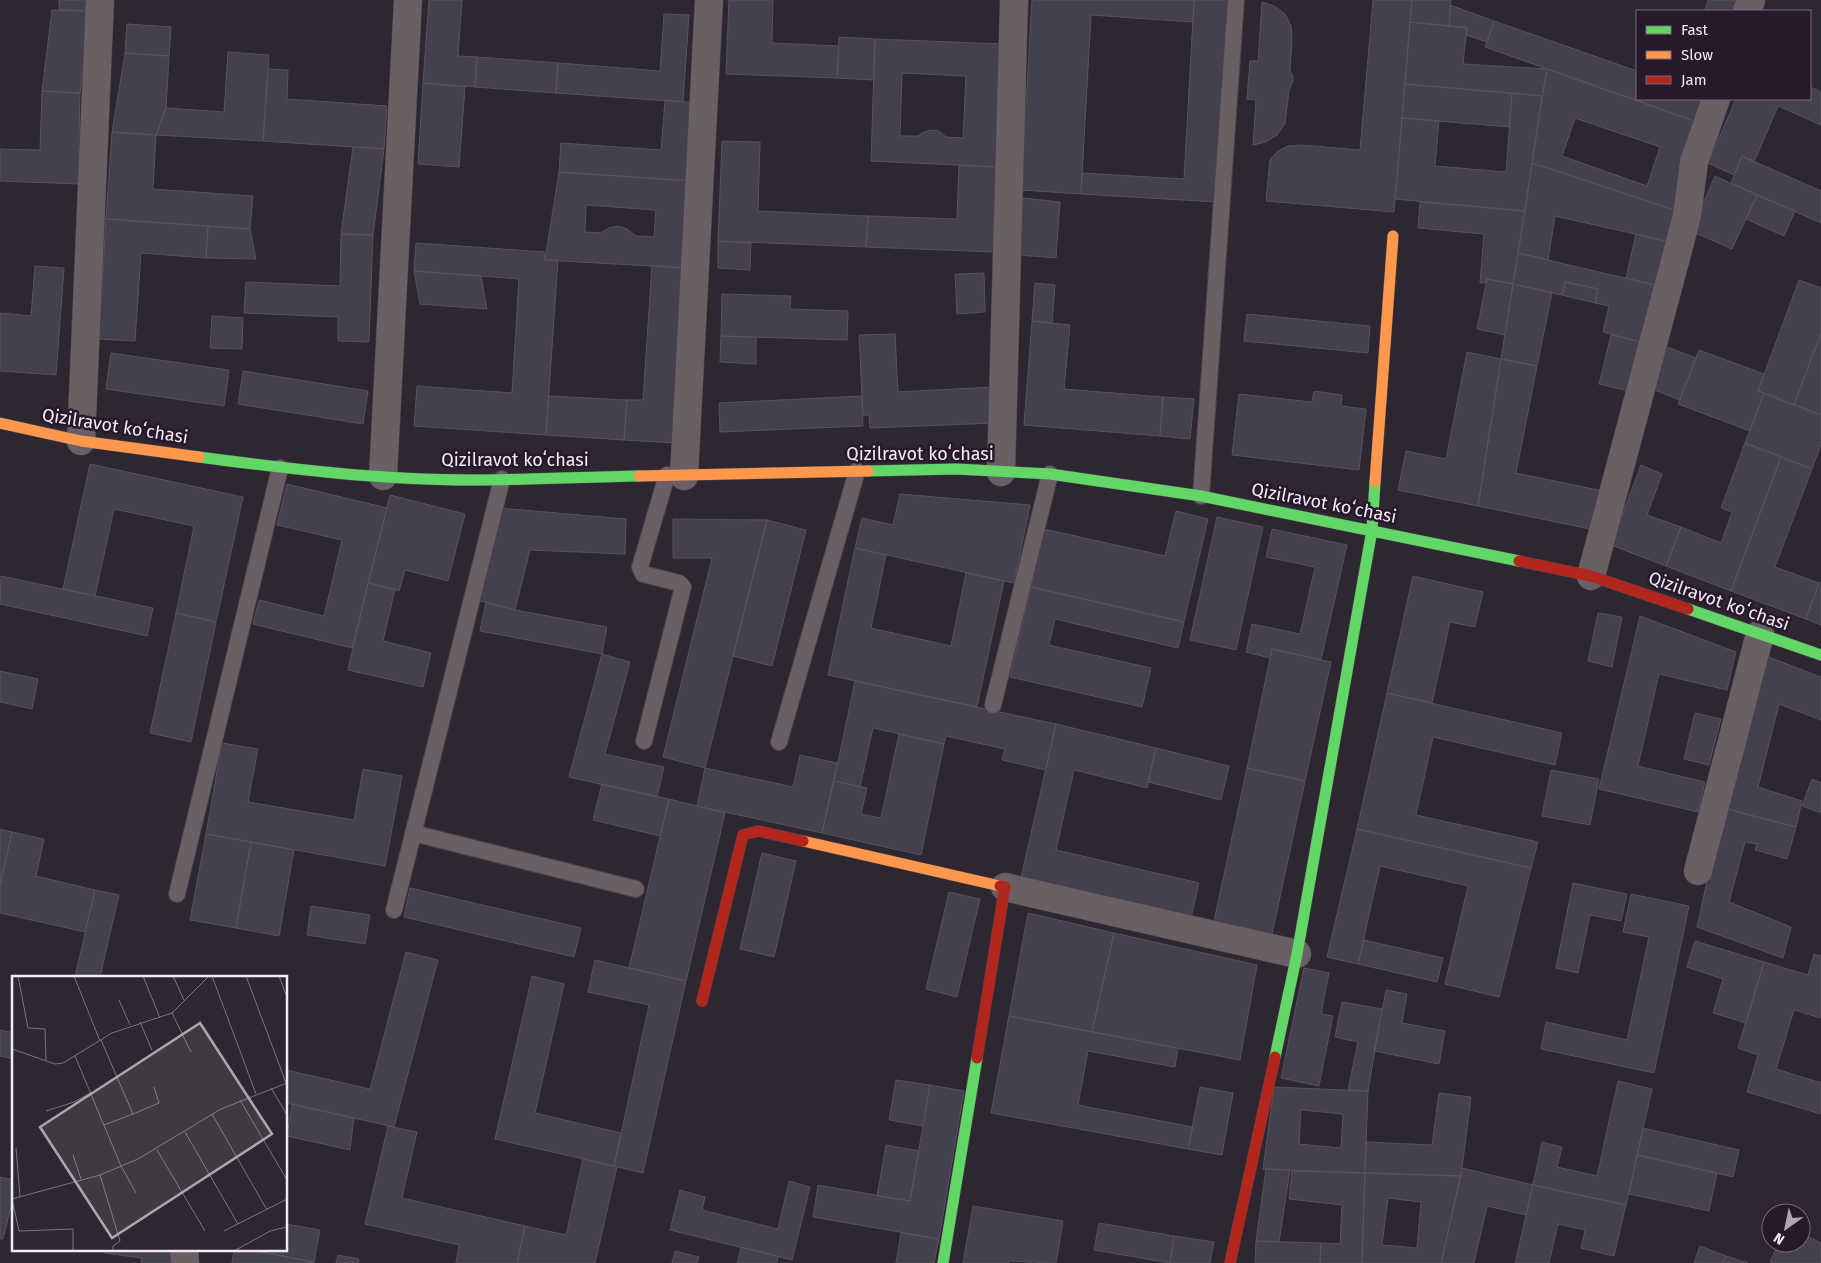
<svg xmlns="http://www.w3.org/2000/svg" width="1821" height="1263" font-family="'Fira Sans',sans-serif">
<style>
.building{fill:#45404e;stroke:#57535d;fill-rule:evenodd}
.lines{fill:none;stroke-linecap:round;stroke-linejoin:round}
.lane-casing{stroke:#49424b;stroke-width:18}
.street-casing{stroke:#49424b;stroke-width:29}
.fast-casing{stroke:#49424b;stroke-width:12}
.slow-casing{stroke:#49424b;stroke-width:12}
.jam-casing{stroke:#49424b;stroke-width:12}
.lane{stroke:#695f64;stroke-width:16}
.street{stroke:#695f64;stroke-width:28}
.fast{stroke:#63d668;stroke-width:11}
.slow{stroke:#ff974d;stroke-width:11}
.jam{stroke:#b3261e;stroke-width:11}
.labels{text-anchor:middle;stroke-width:5;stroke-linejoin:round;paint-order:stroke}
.street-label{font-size:18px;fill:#f4e9f6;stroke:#27182b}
.inset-road{fill:none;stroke:#7d747f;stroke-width:1}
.view{fill:#afa5b1;fill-opacity:0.15;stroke:#afa5b1;stroke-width:2.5}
.inset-edge{fill:none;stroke:#f4e9f6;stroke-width:2.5}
</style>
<rect width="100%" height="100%" fill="#2e2630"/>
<path class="building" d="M59 0H90V11L59 10Z
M429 0H462L458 56 477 57 475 87 423 83Z
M729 0H773L772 43 839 46 837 78 726 74Z
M1032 0H1194L1193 22 1091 15 1081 194 1021 190Z
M1194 0H1229L1217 202 1081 194 1082 173 1184 179Z
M1373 0H1412L1394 212 1266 201 1270 160 1278 151 1288 146 1301 145 1360 150Z
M1412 0H1451L1449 26 1410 22Z
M1708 0H1743L1739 11H1705Z
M1262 2 1274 6 1285 14 1291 26 1292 39 1290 71 1293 76V81L1289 90 1285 124 1277 135 1266 142 1253 145 1256 100 1247 99 1250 61H1258Z
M1450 5 1494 21 1487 42 1466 35 1467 28 1449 26Z
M52 10 90 11 80 93 42 91Z
M664 14 689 15 683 102 556 93 558 63 660 71Z
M1494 21 1637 71V99H1708L1700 123 1485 47Z
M1410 22 1467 28 1463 64 1547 69 1542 96 1405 84Z
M127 24 171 27 169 56 125 53Z
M839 37 875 39 874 80 837 78Z
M875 39 1003 44 998 167 871 161ZM902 73 966 76 963 138 946 137 939 131 931 130 922 133 918 136H900Z
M228 52 269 55 263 141 156 135 166 108 224 112Z
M125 53 169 56 166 108 156 135 112 132Z
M477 57 558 63 556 93 475 87Z
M268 69 288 70 287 99 387 106 384 149 263 141Z
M1547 69 1700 123 1678 211 1532 163ZM1575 118 1660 147 1647 186 1562 156Z
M423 83 465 87 459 167 418 164Z
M1405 84 1512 93 1509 127 1402 118Z
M1810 87 1821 92V125L1778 106 1754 162 1742 156 1734 175 1708 163 1736 99H1810Z
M42 91 80 93 78 184 0 181V149L40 150Z
M1512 93 1542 96 1525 211 1395 199 1402 118 1439 121 1435 166 1506 172Z
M665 100 697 103 692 181 559 172 561 143 661 150Z
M112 132 156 135 153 189 253 196 250 229 106 219Z
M722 141 760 142 758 211 868 216 866 247 718 241Z
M353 147 384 149 373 235 341 234Z
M1742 156 1821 191V223L1731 183Z
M1532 163 1678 211 1670 242 1555 216 1548 260 1518 253Z
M959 165 998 167 995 252 866 247 868 216 957 219Z
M559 172 692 181 685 268 545 260ZM586 205 656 210 654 237 636 236 627 229 618 226 609 228 601 233 585 232Z
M1715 176 1757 195 1732 249 1691 231Z
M1757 195 1795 211 1784 236 1746 219Z
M1023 198 1060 202 1056 258 1019 255Z
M1420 202 1525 211 1513 284 1487 279 1485 283H1480L1484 234 1418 228Z
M106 219 208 226 206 258 141 253 135 341 99 339Z
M208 226 250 229 256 259 206 258Z
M341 234 373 235 369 342 338 341V317L244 313 246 282 340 286Z
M1636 234 1670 242 1659 286 1626 278Z
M718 241 751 243 750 270 718 268Z
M416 243 545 252V260H558L546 435 414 426 417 386 512 393 519 279 414 271Z
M1518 253 1659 286 1645 343 1603 332 1609 306 1595 303 1598 289 1565 282 1562 295 1513 284Z
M652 265 685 268 674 443 624 440 627 400H643Z
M35 266 64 268 56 375 0 371V313L31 316Z
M414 271 481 276 487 309 420 304Z
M984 273 985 312 957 314 955 274Z
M1487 279 1513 284 1505 335 1477 329Z
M1799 280 1821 288V333L1794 405 1758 391Z
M1565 282 1598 289 1595 303 1562 295Z
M1035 283 1055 285 1052 323 1032 321Z
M1513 284 1552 293 1537 366 1501 359Z
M722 294 791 296 790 309 848 311 847 340 721 336Z
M1247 314 1370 326 1368 353 1244 341Z
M212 316 243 318 242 349 210 348Z
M1032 321 1070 325 1064 389 1163 397 1160 436 1024 425Z
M1821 333V415L1794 405Z
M895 334 898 392 993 387 995 423 870 428 869 415H863L859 335Z
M1611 335 1645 343 1633 392 1599 384Z
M721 336 756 337V364L720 362Z
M1662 345 1696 358 1680 400 1647 387Z
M1699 350 1764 374 1758 391 1764 393 1750 431 1678 404Z
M1467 352 1501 359 1478 506 1398 490 1406 451 1446 459Z
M111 353 229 370 224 406 106 389Z
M1501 359 1537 366 1516 473 1603 491 1595 530 1478 506Z
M243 371 368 391 363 424 238 404Z
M1314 391 1342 395 1341 406 1366 409 1359 470 1232 455 1239 394 1312 402Z
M1764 393 1821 415V444L1812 469 1745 443Z
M549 396 627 400 624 440 546 435Z
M862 396 863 426 720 432 719 403Z
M1163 397 1194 399 1190 439 1160 436Z
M1745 443 1781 457 1731 591 1666 566 1681 527 1721 543 1732 512 1721 508Z
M1781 457 1812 469 1775 567 1819 583 1806 619 1731 591Z
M90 464 243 497 216 622 176 613 194 526 114 509 95 596 63 589Z
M1641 465 1662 474 1647 515 1681 527 1666 566 1611 545Z
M287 484 387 508 352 648 253 624 259 600 324 616 342 540 277 525Z
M900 494 1030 505 1014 583 855 548 862 518 893 525Z
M390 495 465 514 448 581 405 570 399 591 368 583Z
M499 508 626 519 625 554 530 550 515 610 477 600Z
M1176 511 1208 519 1184 622 1031 587 1044 529 1165 556Z
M1217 517 1263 527 1236 650 1190 640Z
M673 519 767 520 705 768 663 757 712 558H673Z
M767 520 806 530 772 666 733 656Z
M1272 529 1347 545 1321 660 1272 649 1270 658 1246 652 1252 624 1300 634 1315 567 1266 557Z
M855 548 886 555 871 628 951 646 966 573 1004 581 977 707 828 675Z
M1 576 153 608 147 636 0 604Z
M1413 576 1483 592 1475 627 1450 622 1432 703 1387 693Z
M368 583 395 589 383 641 431 653 423 687 348 670Z
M1819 583 1821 584V625L1806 619Z
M1031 587 1184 622 1178 648 1055 619 1049 645 1151 668 1142 707 1010 677Z
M486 602 515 610 607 627 602 654 480 631Z
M176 613 216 622 191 742 150 733Z
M1598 613 1622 617 1612 667 1588 661Z
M1640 616 1736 652 1727 690 1659 674 1638 766 1705 782 1698 812 1599 789Z
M1272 649 1331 662 1305 781 1247 768Z
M602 654 630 662 605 754 664 767 657 797 569 777Z
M1763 655 1821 677V720L1779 704 1758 787 1802 801 1796 827 1723 808Z
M0 671 38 679 32 709 0 702Z
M855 681 1056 724 1046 770 1002 760 1005 749 946 736 944 744 873 728 860 787 834 781Z
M1387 693 1562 733 1555 765 1433 737 1416 815 1538 842 1531 868 1357 829Z
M1695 713 1721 719 1709 765 1684 759Z
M1056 724 1156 748 1147 788 1074 770 1056 850 1199 883 1190 922 1020 882Z
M899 734 944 744 921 855 822 833 834 781 867 788 861 814 881 818Z
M222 743 258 749 248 802 354 820 363 769 402 776 385 866 206 834Z
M1156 748 1229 766 1221 800 1148 782Z
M800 755 837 763 822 833 697 806 705 768 793 787Z
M1247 768 1305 781 1272 934 1214 921Z
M1551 770 1599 779 1590 825 1542 816Z
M1812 779 1821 783V813L1802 806Z
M602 784 669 799 660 836 593 820Z
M669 799 725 813 686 981 629 968Z
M1723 808 1796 827 1787 859 1755 850 1757 844 1745 842 1729 902 1791 927 1783 958 1697 927Z
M0 829 12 832 0 885Z
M1357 829 1531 868 1499 997 1445 984 1468 886 1380 866 1358 964 1327 957Z
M12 832 44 839 36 876 95 890 85 932 0 913V885Z
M206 834 251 842 236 928 190 920Z
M251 842 294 850 279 936 236 928Z
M762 853 796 861 774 957 740 949Z
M1573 883 1627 894 1621 921 1590 915 1578 973 1556 968Z
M410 888 581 928 574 957 404 917Z
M95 890 119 895 100 977H75Z
M949 892 980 899 957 997 926 989Z
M1631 894 1689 906 1654 1073 1541 1049 1546 1022 1627 1040 1649 937 1623 932Z
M311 906 370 915 365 944 307 935Z
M1028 913 1114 933 1092 1032 1009 1016Z
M1114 933 1257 965 1240 1060 1092 1032Z
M1364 940 1443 958 1437 982 1358 964Z
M1695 941 1764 962 1746 1023 1713 1013 1723 979 1687 967Z
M406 952 438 960 394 1127 286 1103V1070L370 1089Z
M1814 954 1821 956V1018L1794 1010 1776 1069 1821 1083V1114L1747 1092 1758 1055 1738 1048 1764 962 1808 975Z
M595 960 686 981 643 1173 614 1166 649 1005 588 992Z
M1304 968 1329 973 1321 1014 1333 1016 1319 1086 1281 1078Z
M532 976 564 984 535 1113 621 1133 614 1166 495 1139Z
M1386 990 1407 994 1402 1023 1445 1031 1439 1064 1374 1051Z
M1342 1002 1382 1009 1368 1091 1348 1090 1358 1042 1335 1037Z
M1009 1016 1178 1048 1175 1067 1088 1051 1078 1105 1193 1127 1188 1149 991 1113Z
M0 1030 14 1033V1059L0 1056Z
M896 1080 930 1085 923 1126 889 1120Z
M1618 1081 1652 1089 1626 1205 1533 1185 1542 1142 1562 1147 1557 1167 1597 1176Z
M930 1085 964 1091 939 1239 813 1217 818 1185 910 1201Z
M1200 1087 1233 1093 1222 1155 1188 1149Z
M1274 1087 1368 1091 1365 1173 1263 1169ZM1301 1110 1343 1114 1341 1148 1299 1144Z
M1439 1093 1471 1097 1461 1176 1365 1173 1366 1142 1432 1145Z
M292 1104 354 1118 350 1150 287 1136Z
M388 1126 417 1132 402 1198 525 1226 517 1263H456L459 1245 365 1224Z
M1643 1128 1739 1150 1733 1177 1637 1155Z
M886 1145 919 1151 910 1201 877 1196Z
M1637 1155 1717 1173 1709 1211 1629 1194Z
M583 1159 617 1167 595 1263H517L525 1226 566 1235Z
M1462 1168 1533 1185 1526 1215 1487 1206 1474 1263H1441Z
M1266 1169 1290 1170 1279 1242 1256 1241Z
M1292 1171 1365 1173 1362 1263H1320L1321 1243 1340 1244 1342 1205 1289 1199Z
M1365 1173 1461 1176 1441 1263H1362ZM1388 1198 1421 1202 1417 1248 1382 1245Z
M0 1177 14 1180V1194L3 1239H0Z
M789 1181 810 1187 792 1260 670 1230 680 1190 705 1197 702 1210 778 1229Z
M1533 1185 1626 1205 1614 1256 1581 1248 1585 1230 1558 1224 1549 1263H1515Z
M973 1206 1063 1221 1056 1263 1009 1261 1008 1263H963Z
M1099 1223 1174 1236 1170 1263 1094 1250Z
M286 1224 320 1230 314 1262 245 1249H286Z
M901 1233 939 1239 934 1263H896Z
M1801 1233 1821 1243V1263H1773L1770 1262 1779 1243H1801Z
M1174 1236 1214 1242 1210 1263H1170Z
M1256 1241 1321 1243 1320 1263H1255Z
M1700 1246 1726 1256 1723 1263H1694Z
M741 1247 778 1256 777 1263H737Z
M105 1249H177L176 1263H141L142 1258 104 1253Z
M234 1249H245L314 1262V1263H232Z
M675 1251 699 1257 697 1263H672Z
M338 1255 359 1259 358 1263H336Z
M1726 1256 1748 1263H1723Z"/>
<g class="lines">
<g class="lane-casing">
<path id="lane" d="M1201 496 1236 0
M993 705 1050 474
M644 741 683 587 679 583 643 574 640 567 667 475
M779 742 857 471
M413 833 636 889
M177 894 280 468
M394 910 502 479"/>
</g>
<g class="street-casing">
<path id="street" d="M1747 11 1751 0
M81 441 100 0
M1001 472 1014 0
M383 476 408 0
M684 476 709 0
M1591 576 1687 216 1694 162 1716 99
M1698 871 1760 634
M1005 887 1297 954
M184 1249 185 1263"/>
</g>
<g class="fast-casing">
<path id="fast" d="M199 457C289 469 381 480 472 480 527 480 583 477 639 476
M868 471 956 469 1050 474 1201 496 1519 561
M1688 609 1821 655
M1275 1057 1297 954 1372 530 1375 482
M943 1263 977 1058"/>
</g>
<g class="slow-casing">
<path id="slow" d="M0 423 81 441 199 457
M639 476 868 471
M1375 482 1393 236
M803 841 1000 886"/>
</g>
<g class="jam-casing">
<path id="jam" d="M1519 561 1591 576 1688 609
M702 1001 743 835 758 831 803 841
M977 1058 1005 887 1000 886
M1230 1263 1275 1057"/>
</g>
<use href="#lane" class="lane"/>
<use href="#street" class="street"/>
<use href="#fast" class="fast"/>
<use href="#slow" class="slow"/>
<use href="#jam" class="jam"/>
</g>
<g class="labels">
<g class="street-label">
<text transform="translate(115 426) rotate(9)" y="6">Qizilravot koʻchasi</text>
<text x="920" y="460">Qizilravot koʻchasi</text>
<text x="515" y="466">Qizilravot koʻchasi</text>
<text transform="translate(1324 503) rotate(11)" y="6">Qizilravot koʻchasi</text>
<text transform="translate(1719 601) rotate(19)" y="6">Qizilravot koʻchasi</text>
</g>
</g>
<g transform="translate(12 976)">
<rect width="275" height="275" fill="#2e2630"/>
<path class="inset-road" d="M6 0 16 52 33 53 34 84M62 0 88 65M131 0 148 42M161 0 172 24M200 0 244 118M234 0 274 107M267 0 275 21M107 24 118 49M160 37 179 76M128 46 140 74M89 64 121 138 147 127 142 111M0 73 43 88 51 87 100 57 160 37 197 0M63 80 109 190 124 217M259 112 275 139M228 124 275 204M34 135 62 126 80 116M200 138 255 234M92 149 121 138M173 156 226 248M4 172 8 221M145 174 193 255M61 179 69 203M88 199 108 265 101 270V275M0 223 88 199 126 183 209 133 275 107M0 223 7 255 61 253V275M212 255 275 223M222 275 258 255 275 251"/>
<path class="view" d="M188 47 260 158 100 262 28 151Z"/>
<rect width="275" height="275" class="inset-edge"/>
</g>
<rect x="1636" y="10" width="175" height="90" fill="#27182b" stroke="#796c7c"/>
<rect x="1646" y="26" width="25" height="8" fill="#63d668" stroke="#796c7c"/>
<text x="1681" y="35" font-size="15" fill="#f4e9f6">Fast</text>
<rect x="1646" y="51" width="25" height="8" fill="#ff974d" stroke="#796c7c"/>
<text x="1681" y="60" font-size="15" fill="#f4e9f6">Slow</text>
<rect x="1646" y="76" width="25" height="8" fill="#b3261e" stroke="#796c7c"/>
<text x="1681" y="85" font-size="15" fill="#f4e9f6">Jam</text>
<g transform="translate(1786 1228) rotate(213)"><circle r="24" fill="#27182b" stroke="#796c7c"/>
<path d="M0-4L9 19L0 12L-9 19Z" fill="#afa5b1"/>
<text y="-8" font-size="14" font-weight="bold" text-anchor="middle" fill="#f4e9f6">N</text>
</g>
</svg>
